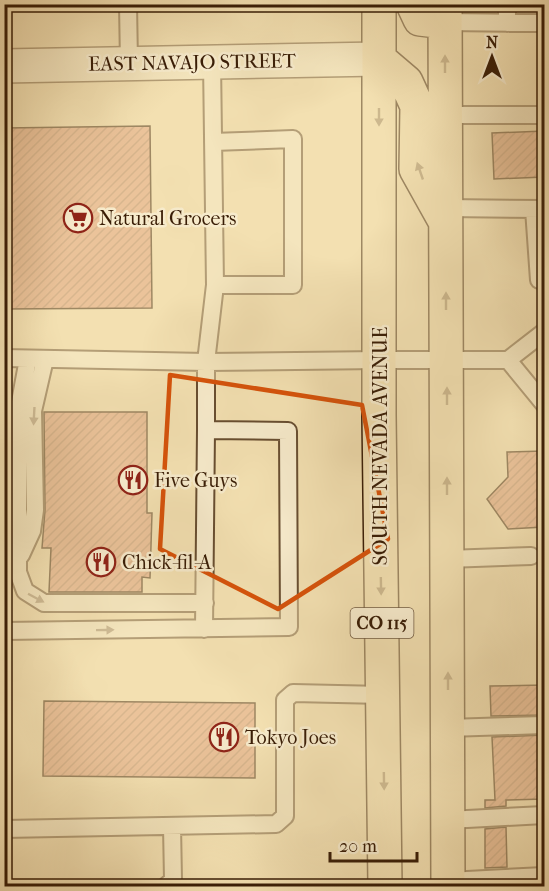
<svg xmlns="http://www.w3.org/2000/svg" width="549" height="891" font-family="'IM FELL French Canon',serif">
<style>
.building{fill:url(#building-hatch);stroke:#391d06;stroke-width:1.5}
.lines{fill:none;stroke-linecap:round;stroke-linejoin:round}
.lane-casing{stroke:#684e31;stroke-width:20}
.street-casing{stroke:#684e31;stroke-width:36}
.highway-casing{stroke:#391d06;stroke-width:36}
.lane{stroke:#f7ebcc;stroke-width:16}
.street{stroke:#f7ebcc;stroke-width:33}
.highway{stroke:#f3e0b1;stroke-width:33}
.oneway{fill:#9f8864}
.oneway2{fill:#a28e73}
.marked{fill:none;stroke:#d6530b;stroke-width:4.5;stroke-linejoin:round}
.labels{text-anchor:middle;stroke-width:5;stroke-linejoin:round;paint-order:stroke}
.shield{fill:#f7ebcc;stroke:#725b41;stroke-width:1.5}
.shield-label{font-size:18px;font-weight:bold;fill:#391d06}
.street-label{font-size:20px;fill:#391d06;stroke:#f7ebcc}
.poi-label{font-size:20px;fill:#391d06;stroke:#f7ebcc;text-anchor:start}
</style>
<defs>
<pattern id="building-hatch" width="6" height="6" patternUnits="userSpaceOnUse" patternTransform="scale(1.5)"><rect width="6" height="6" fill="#e3a17e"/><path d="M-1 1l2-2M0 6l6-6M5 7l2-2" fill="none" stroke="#b98365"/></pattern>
</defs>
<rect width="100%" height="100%" fill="#f3e0b1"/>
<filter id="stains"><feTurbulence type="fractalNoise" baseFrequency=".00333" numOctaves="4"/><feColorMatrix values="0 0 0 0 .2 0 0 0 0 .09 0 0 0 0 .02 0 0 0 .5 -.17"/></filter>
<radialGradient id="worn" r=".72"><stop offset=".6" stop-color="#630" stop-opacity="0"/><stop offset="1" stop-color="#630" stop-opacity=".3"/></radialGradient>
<path class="building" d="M150 126 152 308 4 309V128Z
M544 131V177L494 179 492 133Z
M44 412H147V513H152L150 578 142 577V592H49L51 548H42L45 510Z
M544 451V527L508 529 487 499 508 477 507 452Z
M544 685V715L491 716 490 686Z
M44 701 255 703V778L43 776Z
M544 735V799L506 800V806L485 808V800H495L492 737Z
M506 827 507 867 485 868V829Z"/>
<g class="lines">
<g class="lane-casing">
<path id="lane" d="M128 4 129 63
M445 22 544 23
M507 23V4
M446 115H544
M213 142 293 139V285H215
M446 208 544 209
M534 209 539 280H544
M4 358 206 362 380 360H508L544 332
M28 359 18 413V572L25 591 44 603H205
M508 360 544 404
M21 555 32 531 35 510 33 411 45 359
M447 559 531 556
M204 629 206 430
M4 631 289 627 288 431 206 430V362L215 285 212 62
M448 728 544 725
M448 820 544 815
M4 829 276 824 285 816V700L293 693 383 695
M448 881 544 876
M166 886 173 880 172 826"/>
</g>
<g class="street-casing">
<path id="street" d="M4 66 379 59"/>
</g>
<g class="highway-casing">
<path id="highway" d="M379 4V415L385 886
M413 4 420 19 445 22
M445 4 448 886
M379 59 406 82 417 106 416 169 445 221"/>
</g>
<use href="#lane" class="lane"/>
<use href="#street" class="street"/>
<use href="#highway" class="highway"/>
</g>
<defs><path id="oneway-solid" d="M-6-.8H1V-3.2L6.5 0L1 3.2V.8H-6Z" transform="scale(1.5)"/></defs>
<g class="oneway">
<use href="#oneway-solid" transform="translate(445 64) rotate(-90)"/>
<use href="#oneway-solid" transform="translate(379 117) rotate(90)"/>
<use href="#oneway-solid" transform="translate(420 171) rotate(-109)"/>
<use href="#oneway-solid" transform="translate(446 301) rotate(-90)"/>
<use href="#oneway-solid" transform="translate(447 396) rotate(-90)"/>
<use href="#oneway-solid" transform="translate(447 486) rotate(-90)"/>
<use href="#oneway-solid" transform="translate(381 586) rotate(89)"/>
<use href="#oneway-solid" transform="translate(448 681) rotate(-90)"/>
<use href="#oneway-solid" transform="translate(384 781) rotate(89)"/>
</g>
<g class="oneway2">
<use href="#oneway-solid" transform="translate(34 416) rotate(93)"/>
<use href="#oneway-solid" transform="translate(36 598) rotate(28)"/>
<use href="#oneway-solid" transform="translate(105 630) rotate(-1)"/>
</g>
<path d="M0 0H549V891H0ZM170 375 362 405 388 539 278 609 160 549Z" fill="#f3e0b1" fill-opacity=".55" fill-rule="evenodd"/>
<path class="marked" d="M170 375 362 405 388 539 278 609 160 549Z"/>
<defs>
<g id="supermarket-ring" transform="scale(1.5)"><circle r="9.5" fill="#f7ebcc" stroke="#8f2418" stroke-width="1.5"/><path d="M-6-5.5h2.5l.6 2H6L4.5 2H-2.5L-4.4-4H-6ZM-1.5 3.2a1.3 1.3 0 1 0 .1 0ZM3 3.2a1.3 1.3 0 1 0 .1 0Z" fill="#8f2418"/></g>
<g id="restaurant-ring" transform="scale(1.5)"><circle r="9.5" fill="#f7ebcc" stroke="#8f2418" stroke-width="1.5"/><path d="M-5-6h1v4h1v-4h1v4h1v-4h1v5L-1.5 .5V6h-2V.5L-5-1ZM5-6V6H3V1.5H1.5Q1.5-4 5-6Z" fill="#8f2418"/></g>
</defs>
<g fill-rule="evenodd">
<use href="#supermarket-ring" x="78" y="218"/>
<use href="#restaurant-ring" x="133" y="480"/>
<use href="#restaurant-ring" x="101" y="562"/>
<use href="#restaurant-ring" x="224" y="737"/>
</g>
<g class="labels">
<rect class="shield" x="350.5" y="608" width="63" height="30" rx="4.5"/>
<g class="shield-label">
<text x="382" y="629">CO 115</text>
</g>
<g class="street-label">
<text transform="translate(192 62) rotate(-1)" y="7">EAST NAVAJO STREET</text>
<text transform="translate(380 446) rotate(-90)" y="7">SOUTH NEVADA AVENUE</text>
</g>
<g class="poi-label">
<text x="99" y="225">Natural Grocers</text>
<text x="154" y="487">Five Guys</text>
<text x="122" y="569">Chick-fil-A</text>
<text x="245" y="744">Tokyo Joes</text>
</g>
</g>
<rect width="549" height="891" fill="none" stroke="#f3e0b1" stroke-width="24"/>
<rect x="6" y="6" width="537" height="879" fill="none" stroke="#391d06" stroke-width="3"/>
<rect x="12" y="12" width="525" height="867" fill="none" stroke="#391d06" stroke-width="1.5"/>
<g transform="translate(492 57)" stroke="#f7ebcc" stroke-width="4.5" paint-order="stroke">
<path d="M0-4.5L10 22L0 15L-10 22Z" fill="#391d06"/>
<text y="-9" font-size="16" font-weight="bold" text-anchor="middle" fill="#391d06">N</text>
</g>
<path d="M330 852v9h87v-9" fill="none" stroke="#391d06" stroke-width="3"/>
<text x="339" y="852" font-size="18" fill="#391d06" stroke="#f7ebcc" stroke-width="4.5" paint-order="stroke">20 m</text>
<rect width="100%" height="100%" filter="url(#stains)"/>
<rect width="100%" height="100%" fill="url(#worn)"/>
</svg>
